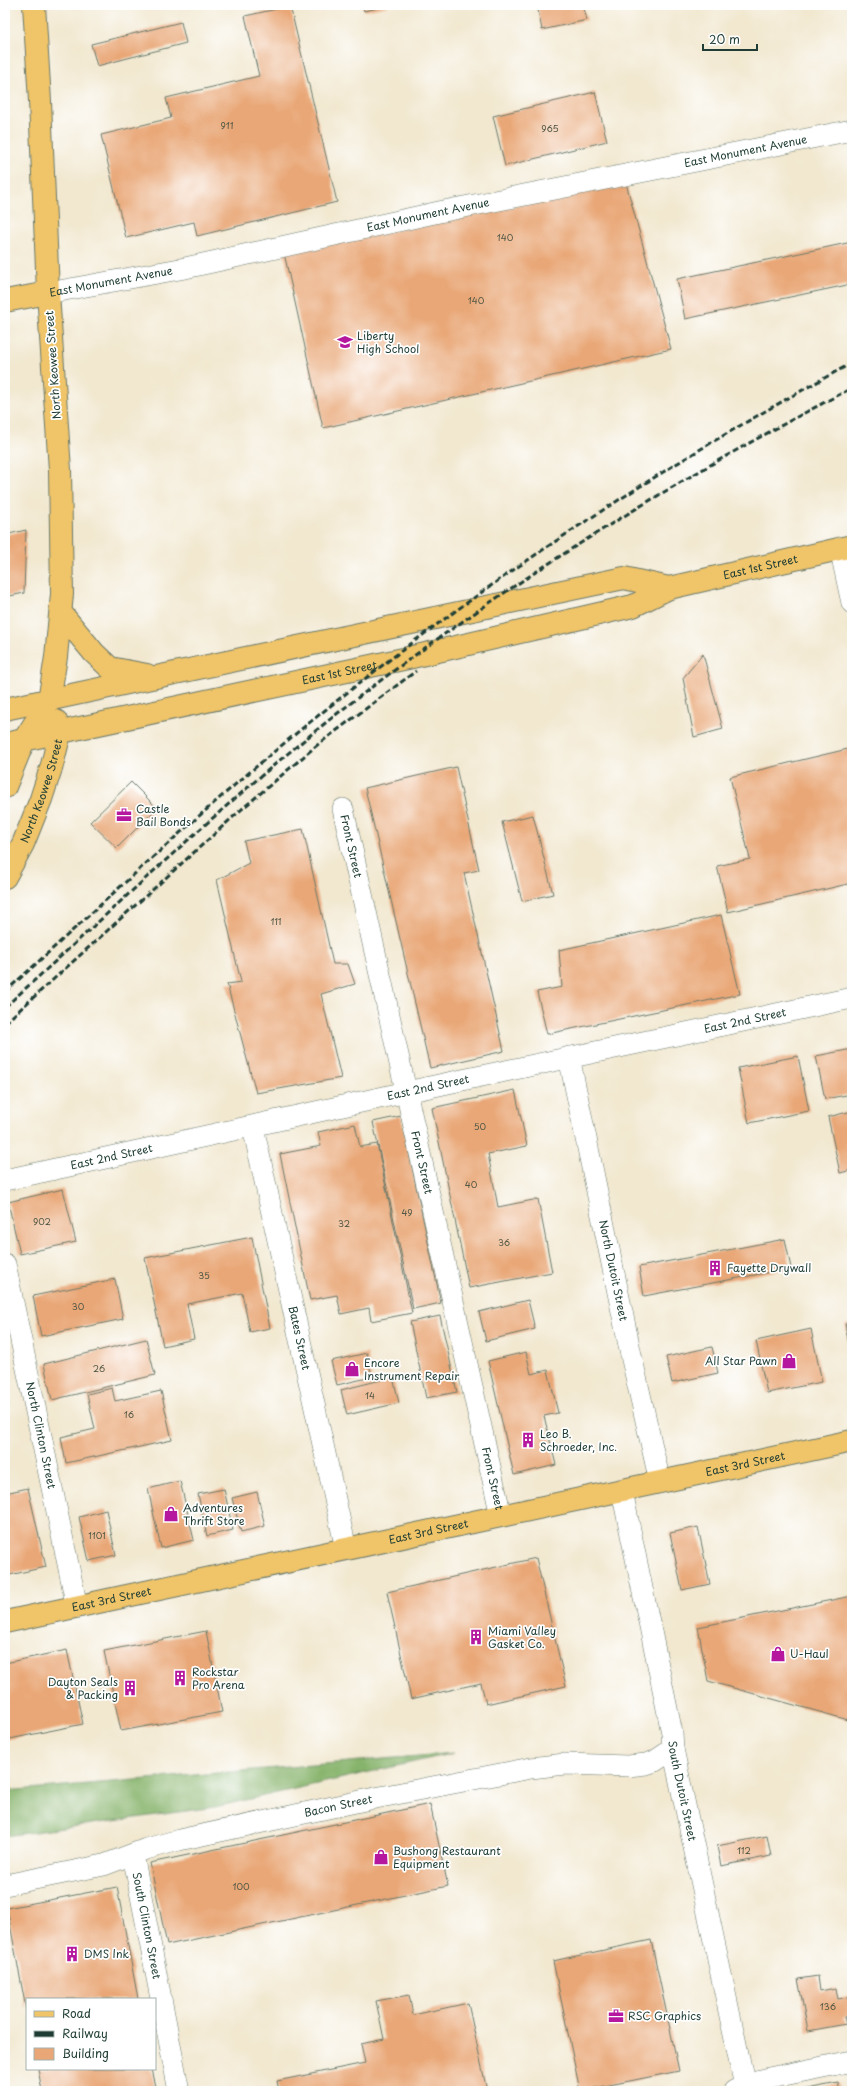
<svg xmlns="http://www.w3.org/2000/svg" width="857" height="2096" font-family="'Playpen Sans',sans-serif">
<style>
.forest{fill:#87b46c;stroke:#537850}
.building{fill:#e9a777}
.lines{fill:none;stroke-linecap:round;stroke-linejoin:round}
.minor-casing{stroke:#69796b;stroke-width:22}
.major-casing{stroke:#69796b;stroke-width:24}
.minor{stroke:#fff;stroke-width:21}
.major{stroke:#f0c469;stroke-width:22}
.rail{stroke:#1f3d34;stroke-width:3;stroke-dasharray:6 3;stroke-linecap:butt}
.labels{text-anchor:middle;stroke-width:3.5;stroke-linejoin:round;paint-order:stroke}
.number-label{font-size:9px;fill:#525845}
.street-label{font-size:11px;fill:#1f3d34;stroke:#fff}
.poi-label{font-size:11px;fill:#1f3d34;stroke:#fff;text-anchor:start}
</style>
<rect width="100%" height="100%" fill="#fff"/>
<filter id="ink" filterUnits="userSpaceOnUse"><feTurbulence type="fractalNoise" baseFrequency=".025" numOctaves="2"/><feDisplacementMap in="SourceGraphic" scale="8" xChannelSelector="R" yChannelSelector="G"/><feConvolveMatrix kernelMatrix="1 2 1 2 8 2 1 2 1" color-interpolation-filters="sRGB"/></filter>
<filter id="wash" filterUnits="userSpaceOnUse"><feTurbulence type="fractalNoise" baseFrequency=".012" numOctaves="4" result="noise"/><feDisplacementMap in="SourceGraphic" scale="16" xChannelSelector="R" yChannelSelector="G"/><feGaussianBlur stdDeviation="0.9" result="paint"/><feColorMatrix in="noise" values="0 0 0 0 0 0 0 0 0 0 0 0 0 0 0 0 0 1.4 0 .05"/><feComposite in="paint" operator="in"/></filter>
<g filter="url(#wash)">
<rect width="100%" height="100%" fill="#f2e8d0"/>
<path class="forest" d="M454 1753 215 1807 5 1836V1791Z"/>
<g id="blocks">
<path class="building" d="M362 5H388V6L364 11Z
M537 5H583L587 20 542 30Z
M290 6 337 202 197 236 194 222 126 238 101 135 171 118 166 98 259 76 245 16Z
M181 22 186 43 97 66 91 44Z
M595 92 607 141 505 166 493 116Z
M626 183 671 349 323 428 284 253Z
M852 242V284L685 319 677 279Z
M26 530 24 593 5 597V535Z
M703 654 723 729 694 737 683 678Z
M852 748V883L728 912 717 866 750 859 730 777Z
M456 767 479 870 464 873 504 1051 430 1068 365 788Z
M131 782 157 808 117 848 90 822Z
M533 815 553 894 522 901 502 822Z
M303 829 333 964H348L355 984 321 994 341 1078 256 1093 227 984 241 982 217 880 249 863 244 841Z
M721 915 740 994 547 1034 537 992 562 987 559 950Z
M852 1049V1094L825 1099 816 1056Z
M798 1056 809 1111 749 1123 738 1068Z
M515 1090 527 1146 488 1154 498 1207 538 1199 552 1272 469 1288 432 1108Z
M852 1111V1170L840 1173 828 1117Z
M401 1116 441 1303 413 1309 373 1122Z
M355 1124 360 1147 377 1144 412 1313 371 1321 369 1308 341 1314 337 1295 310 1300 280 1154 321 1146 318 1132Z
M63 1189 76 1242 20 1254 8 1202Z
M852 1229V1246H851L848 1230Z
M252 1237 270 1328 250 1332 242 1293 187 1304 194 1339 163 1346 145 1258Z
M785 1239 791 1268 644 1296 639 1267Z
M115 1279 123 1319 41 1336 33 1296Z
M528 1300 535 1329 486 1341 479 1312Z
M440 1316 457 1392 426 1398 410 1322Z
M852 1323V1355L851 1356 845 1324Z
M811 1329 822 1382 767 1393 756 1341Z
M146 1339 155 1375 52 1400 44 1364Z
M712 1347 718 1373 672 1383 666 1357Z
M526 1352 531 1374 548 1370 558 1413 544 1416 556 1465 514 1475 488 1361Z
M367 1353 372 1377 337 1385 331 1361Z
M393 1377 399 1403 347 1415 341 1390Z
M112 1388 115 1401 161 1391 172 1440 66 1463 61 1437 95 1429 87 1394Z
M5 1390 9 1405H5Z
M180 1481 194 1540 161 1548 148 1489Z
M28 1488 46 1567 5 1576V1493Z
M224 1489 233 1530 207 1536 198 1494Z
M257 1492 265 1526 241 1532 232 1498Z
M106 1510 116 1555 89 1561 79 1517Z
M698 1527 710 1584 682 1590 670 1533Z
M536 1558 566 1686 486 1704 481 1683 411 1699 387 1592Z
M852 1596V1721L708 1681 698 1627Z
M206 1631 222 1712 121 1731 104 1651Z
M67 1650 83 1724 5 1740V1663Z
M430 1804 448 1886 167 1945 150 1863Z
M767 1836 771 1856 721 1866 717 1846Z
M117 1887 138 1999H27L26 2009 7 1908Z
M651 1940 679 2071 580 2091 553 1961Z
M818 1976 820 1991 836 1988 838 1999 852 1996V2015L844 2017 846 2024 808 2031 798 1979Z
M409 1995 413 2015 468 2003 487 2091H279L277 2081 365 2063 361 2044 384 2039 376 2001Z
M38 2069H151L156 2091H42Z
M838 2083 840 2091H802V2090Z"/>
</g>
</g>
<g filter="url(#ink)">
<use href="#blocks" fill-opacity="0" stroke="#69796b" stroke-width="1"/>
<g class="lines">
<g class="minor-casing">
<g id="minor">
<path id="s1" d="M48 293 185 268 439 212 852 130"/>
<path d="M840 548 852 603"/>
<path id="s2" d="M343 809 501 1516"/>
<path id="s3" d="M569 1057 631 1355 660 1482"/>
<path id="s4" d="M253 1127 346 1549"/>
<path id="s5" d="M5 1180 448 1083 852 998"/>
<path id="s6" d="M5 1264 77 1607"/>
<path id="s7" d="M622 1491 672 1733 673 1749 746 2091"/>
<path id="s8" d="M133 1855 179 2091"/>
<path id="s9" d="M5 1885 104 1865 146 1849 179 1840 365 1800 531 1768 565 1764 628 1766 646 1764 655 1761 673 1749"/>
<path d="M734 2091 755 2081 852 2061"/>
</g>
</g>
<g class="major-casing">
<g id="major">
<path d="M5 301 48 293"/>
<path d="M61 613 94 653 110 668 147 675"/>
<path d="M5 709 624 578 669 588"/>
<path id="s10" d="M5 744 408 658 633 606 669 588 852 546"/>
<path d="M5 787 24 740 49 701 56 657 62 594 60 470 48 293 40 101 34 5"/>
<path id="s11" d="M5 877 23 844 41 799 52 765 60 733 56 721"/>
<path id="s12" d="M5 1622 852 1441"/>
</g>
</g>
<use href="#minor" class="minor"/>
<use href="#major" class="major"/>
<path class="rail" d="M5 992C110 897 213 799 324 711 489 579 666 463 852 363
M5 1007C115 908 222 804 338 713 499 588 672 481 852 388
M5 1023 242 809 316 746 416 671"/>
</g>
</g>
<defs>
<g id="school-bare" transform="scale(1.2)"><path d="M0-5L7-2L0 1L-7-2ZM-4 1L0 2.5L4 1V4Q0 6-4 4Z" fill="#b5179e" stroke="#fff" stroke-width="2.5" paint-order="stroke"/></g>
<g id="office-bare" transform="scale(1.2)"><path d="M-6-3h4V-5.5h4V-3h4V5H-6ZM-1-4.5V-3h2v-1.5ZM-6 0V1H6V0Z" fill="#b5179e" stroke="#fff" stroke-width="2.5" paint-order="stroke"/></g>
<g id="building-bare" transform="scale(1.2)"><path d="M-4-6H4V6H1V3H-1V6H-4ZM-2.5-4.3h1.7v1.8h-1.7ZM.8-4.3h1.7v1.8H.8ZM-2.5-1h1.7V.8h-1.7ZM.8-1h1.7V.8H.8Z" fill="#b5179e" stroke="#fff" stroke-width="2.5" paint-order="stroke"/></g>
<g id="shop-bare" transform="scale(1.2)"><path d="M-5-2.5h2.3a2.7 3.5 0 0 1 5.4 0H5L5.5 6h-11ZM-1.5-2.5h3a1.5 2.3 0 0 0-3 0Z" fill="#b5179e" stroke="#fff" stroke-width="2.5" paint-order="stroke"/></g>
</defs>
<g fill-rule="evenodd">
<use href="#school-bare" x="345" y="342"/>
<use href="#office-bare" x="124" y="815"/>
<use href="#building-bare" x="715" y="1268"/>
<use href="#shop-bare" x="789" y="1361"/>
<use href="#shop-bare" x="352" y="1369"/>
<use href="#building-bare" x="528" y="1440"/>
<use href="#shop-bare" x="171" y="1514"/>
<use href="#building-bare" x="476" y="1637"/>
<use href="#shop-bare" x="778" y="1654"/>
<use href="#building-bare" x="180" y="1678"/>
<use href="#building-bare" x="130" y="1688"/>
<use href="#shop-bare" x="381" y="1857"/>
<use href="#building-bare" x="72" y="1954"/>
<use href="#office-bare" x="616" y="2016"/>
</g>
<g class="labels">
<g class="number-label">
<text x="227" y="129">911</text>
<text x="550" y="132">965</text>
<text x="505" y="241">140</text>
<text x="476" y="304">140</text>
<text x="276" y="925">111</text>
<text x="480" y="1130">50</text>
<text x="471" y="1188">40</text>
<text x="407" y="1216">49</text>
<text x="42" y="1225">902</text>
<text x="344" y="1227">32</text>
<text x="504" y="1246">36</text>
<text x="204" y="1279">35</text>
<text x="78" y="1310">30</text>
<text x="99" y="1372">26</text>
<text x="370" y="1399">14</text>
<text x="129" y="1418">16</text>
<text x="97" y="1539">1101</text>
<text x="744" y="1854">112</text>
<text x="241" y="1890">100</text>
<text x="828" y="2010">136</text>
</g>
<g class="street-label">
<text dy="4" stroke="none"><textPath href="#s1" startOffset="712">East Monument Avenue</textPath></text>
<text dy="4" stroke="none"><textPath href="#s1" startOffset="388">East Monument Avenue</textPath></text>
<text dy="4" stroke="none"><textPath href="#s1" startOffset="64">East Monument Avenue</textPath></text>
<text transform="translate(53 365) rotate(-94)" y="4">North Keowee Street</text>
<text dy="4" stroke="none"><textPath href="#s10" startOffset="777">East 1st Street</textPath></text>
<text dy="4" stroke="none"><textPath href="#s10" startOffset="342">East 1st Street</textPath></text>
<text dy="4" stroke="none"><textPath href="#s11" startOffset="94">North Keowee Street</textPath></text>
<text dy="4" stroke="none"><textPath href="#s2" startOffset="38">Front Street</textPath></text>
<text dy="4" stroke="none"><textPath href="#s5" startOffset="757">East 2nd Street</textPath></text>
<text dy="4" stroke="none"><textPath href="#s5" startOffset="433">East 2nd Street</textPath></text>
<text dy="4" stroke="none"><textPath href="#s5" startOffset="109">East 2nd Street</textPath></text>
<text dy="4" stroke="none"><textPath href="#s2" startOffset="362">Front Street</textPath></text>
<text dy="4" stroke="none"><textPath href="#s3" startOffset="218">North Dutoit Street</textPath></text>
<text dy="4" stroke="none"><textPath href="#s4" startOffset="216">Bates Street</textPath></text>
<text dy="4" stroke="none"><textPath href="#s6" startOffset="175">North Clinton Street</textPath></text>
<text dy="4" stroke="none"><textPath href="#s12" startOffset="757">East 3rd Street</textPath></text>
<text dy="4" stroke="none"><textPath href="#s2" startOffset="686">Front Street</textPath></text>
<text dy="4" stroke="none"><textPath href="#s12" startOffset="433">East 3rd Street</textPath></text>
<text dy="4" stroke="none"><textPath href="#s12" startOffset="109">East 3rd Street</textPath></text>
<text dy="4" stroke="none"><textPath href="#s7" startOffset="306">South Dutoit Street</textPath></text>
<text dy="4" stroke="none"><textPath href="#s9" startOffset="343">Bacon Street</textPath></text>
<text dy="4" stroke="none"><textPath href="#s8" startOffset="72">South Clinton Street</textPath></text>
</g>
<g class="poi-label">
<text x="357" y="340">Liberty<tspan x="357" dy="13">High School</tspan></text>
<text x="136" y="813">Castle<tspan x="136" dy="13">Bail Bonds</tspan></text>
<text x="727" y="1272">Fayette Drywall</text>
<text x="777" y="1365" text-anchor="end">All Star Pawn</text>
<text x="364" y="1367">Encore<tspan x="364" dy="13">Instrument Repair</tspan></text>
<text x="540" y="1438">Leo B.<tspan x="540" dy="13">Schroeder, Inc.</tspan></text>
<text x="183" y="1512">Adventures<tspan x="183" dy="13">Thrift Store</tspan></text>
<text x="488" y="1635">Miami Valley<tspan x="488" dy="13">Gasket Co.</tspan></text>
<text x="790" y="1658">U-Haul</text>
<text x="192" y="1676">Rockstar<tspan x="192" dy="13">Pro Arena</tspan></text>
<text x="118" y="1686" text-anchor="end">Dayton Seals<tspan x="118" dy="13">&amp; Packing</tspan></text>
<text x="393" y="1855">Bushong Restaurant<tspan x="393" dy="13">Equipment</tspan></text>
<text x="84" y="1958">DMS Ink</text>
<text x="628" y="2020">RSC Graphics</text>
</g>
</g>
<rect width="857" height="2096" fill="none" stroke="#fff" stroke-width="20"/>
<rect x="26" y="1998" width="130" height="72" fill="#ffffff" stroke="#a5b1ae"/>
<rect x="34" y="2011" width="20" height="6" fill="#f0c469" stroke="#a5b1ae"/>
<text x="62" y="2018" font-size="12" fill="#1f3d34">Road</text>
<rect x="34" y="2031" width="20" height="6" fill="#1f3d34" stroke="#a5b1ae"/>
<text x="62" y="2038" font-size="12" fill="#1f3d34">Railway</text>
<rect x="34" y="2048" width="20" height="12" fill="#e9a777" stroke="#a5b1ae"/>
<text x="62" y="2058" font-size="12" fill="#1f3d34">Building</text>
<path d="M703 44v6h54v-6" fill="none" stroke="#1f3d34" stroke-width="2"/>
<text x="709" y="44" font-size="12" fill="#1f3d34" stroke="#ffffff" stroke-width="3" paint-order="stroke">20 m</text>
</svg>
